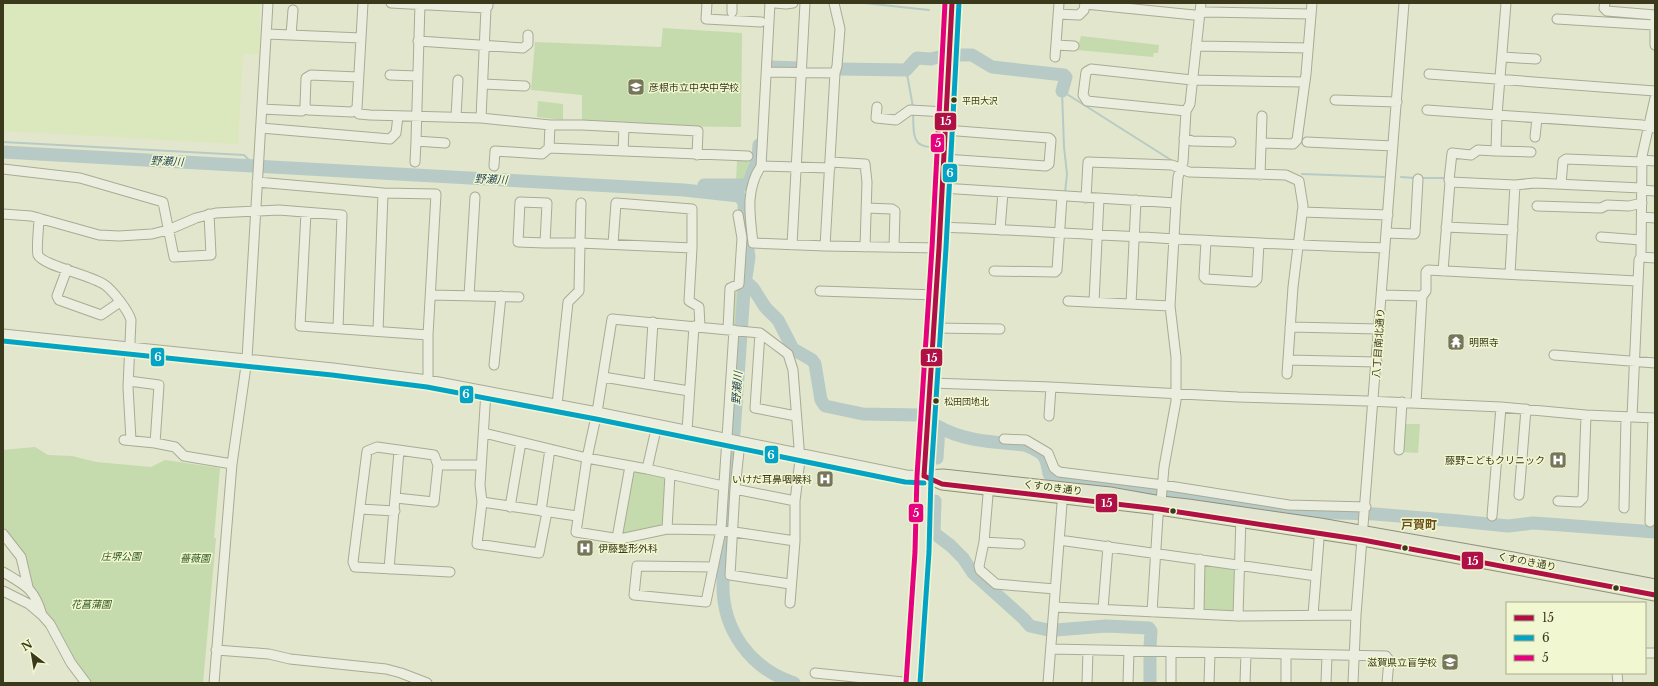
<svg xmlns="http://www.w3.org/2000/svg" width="1658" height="686" font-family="'Libre Baskerville','Noto Sans JP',serif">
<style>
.farmland{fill:#dbe7bc}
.green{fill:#c5daad}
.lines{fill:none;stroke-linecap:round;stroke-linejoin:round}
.stream{stroke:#b7cac6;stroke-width:2}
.river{stroke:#b7cac6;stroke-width:13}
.minor-casing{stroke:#a9ab95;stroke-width:11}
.major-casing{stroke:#8f907c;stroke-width:13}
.minor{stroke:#ebeede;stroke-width:9}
.major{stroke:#e2e5cf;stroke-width:11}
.bus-1-casing{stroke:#f1f8d1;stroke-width:8}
.bus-2-casing{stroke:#f1f8d1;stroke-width:8}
.bus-3-casing{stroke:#f1f8d1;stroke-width:8}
.bus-1{stroke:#af1147;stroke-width:5}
.bus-2{stroke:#03a3c5;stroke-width:5}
.bus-3{stroke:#e5007d;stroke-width:5}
.bus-dot{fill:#3b391c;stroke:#f1f8d1;stroke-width:1.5}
.labels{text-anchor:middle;stroke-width:3;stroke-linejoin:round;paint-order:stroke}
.bus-label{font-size:9px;fill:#3b391c;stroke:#f1f8d1;text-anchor:start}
.poi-label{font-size:10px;fill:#3b391c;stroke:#f1f8d1;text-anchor:start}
.street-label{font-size:10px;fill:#3b391c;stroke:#f1f8d1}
.park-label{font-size:10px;font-style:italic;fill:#315921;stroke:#f1f8d1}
.water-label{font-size:11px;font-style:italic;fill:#2b485c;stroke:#f1f8d1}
.quarter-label{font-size:12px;font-weight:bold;fill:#6b5018;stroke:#f1f8d1}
.line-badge{stroke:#f1f8d1;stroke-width:1.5}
.badge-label{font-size:11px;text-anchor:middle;font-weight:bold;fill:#fff}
</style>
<rect width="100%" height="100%" fill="#e2e6cc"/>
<path class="farmland" d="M3 3H260L259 54H243L238 144 3 131Z"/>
<path class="green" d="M663 28 742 33 741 127 582 125V95L531 90 535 42 661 47Z
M1081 36 1159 45 1158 53H1154L1153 57 1077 50Z
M538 101 563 104V120L537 117Z
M737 160H753C749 170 748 183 736 183Z
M741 287 738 326H735L731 321C732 309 729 294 741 287Z
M1403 424H1420L1418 453 1402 452Z
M35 447 48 455 72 456 96 462 151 467 165 460 220 468 214 538H216L203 683H89L87 681 29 586 28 577 3 530V450Z
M635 469 665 476 667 479 665 524 662 528 625 535 622 533 631 471Z
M1205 563 1233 567 1236 572 1235 610 1232 612 1204 611 1201 607 1202 566Z"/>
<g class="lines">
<path class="stream" d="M864 3 929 10
M904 70 907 74 913 107
M913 113C914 121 911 142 922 145 925 147 930 147 934 147
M3 142 244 155 255 166
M1302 174 1384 177
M1401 177 1415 178
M1420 178H1447
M1065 193 1067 174 1064 147 1062 91 1171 160"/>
<path class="river" d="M959 55H972L992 67 1064 75 1066 77 1062 91
M771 67 799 68
M839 69 906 70 917 58 931 59 939 57
M3 152 684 190 739 196 744 202 745 229 749 257 744 291 734 433
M704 185H748L758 159 759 145
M745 281 753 288 765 307 778 320 793 349 812 360 815 364 821 400 825 406 863 414 919 415
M937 426C965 442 994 442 1025 445 1044 453 1046 455 1049 474L1052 476 1300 512 1375 514 1459 521 1508 526 1533 523 1548 524 1655 532
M733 448C731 477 728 506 726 536 725 552 723 568 723 584 722 630 751 669 794 683
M937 458 939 427
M935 501 934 533 951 546 963 558 973 573 1023 618 1030 626 1048 630
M1056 630 1106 626 1149 628 1151 631 1150 648
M1150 683V655"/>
<g class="minor-casing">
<path id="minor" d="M391 3 486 8
M420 3 416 141 445 143
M707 3 706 19 761 22
M770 3 761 166C745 190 750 216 753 243L825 246 939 248
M775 3 786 4 793 3
M1506 3 1497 115 1642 125 1655 128
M1605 3 1604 8 1607 11 1655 15
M1085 4 1194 15 1206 12 1311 14
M732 12V3
M1058 14 1079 15 1084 10 1085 3
M1557 19 1654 25
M1655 21V45
M267 34 361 38
M291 35 293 10
M418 41 523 48 528 44V35
M1056 45 1074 46
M1196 46 1308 48
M1055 57 1059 3
M1503 57 1536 59
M767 72 835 73
M1429 74 1655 91
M390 75 417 76
M358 77 311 75 306 78 305 106 308 110 352 112 357 108 363 3
M483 84 525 86
M1335 100 1397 102
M877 107 876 118 896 120 910 110 946 112
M262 109 302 111 306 108
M355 110 359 114 370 115 481 118 550 125H582L698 131 697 155
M1427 110 1497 115 1496 151 1531 152
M1186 111 1087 101 1083 95 1086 72 1091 69 1192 80 1305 82
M456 117 458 80
M481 118 486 8 488 6V3
M261 128 390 139 396 133 398 116
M1535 137 1537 118
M1184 138 1192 141 1231 142
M1307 142 1393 146
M1261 143 1293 144 1297 140 1306 74 1312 3
M549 148 550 125
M623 151 624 127
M944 159 1046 166 1049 164 1051 140 1049 138 945 130
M1642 160 1655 161
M415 162 416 141
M831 162 865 164 867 182 865 247
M494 166 495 151 542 154 549 148 748 156
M761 166 830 168
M3 169 80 178 163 202 174 257 211 255 209 214
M1260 175 1262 116
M257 182 383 193 378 331
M1450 182 1515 185 1535 183 1641 188
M1561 184 1563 161 1566 159 1642 162
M942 188 1176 203
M1641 190 1655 191
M383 193 436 194 428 335V380
M1086 198 1088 162 1172 165 1189 172 1286 175 1299 181 1303 206 1293 287 1287 374
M1537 206 1601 208 1607 205 1629 206 1642 203
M866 208 892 209 895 211 894 247
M1302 212 1388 215
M306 213 300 326 428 335
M3 214 31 216 99 235 119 236 152 234 168 230 196 218 216 213 279 210 342 215 338 328
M1642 217 1655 218
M39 218C39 226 36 250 38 255 43 266 92 275 105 285 113 291 128 310 131 320L128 387 131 440
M940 227C1089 233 1237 244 1385 248
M1446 227 1513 230
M1000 230 1003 192
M1386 233 1414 234 1415 233 1418 179
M1601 237 1641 240
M1206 241 1204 277 1206 279 1254 282 1257 279 1259 243
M545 243 518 242 520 202 547 203 545 243H580L581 203
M613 244 616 203 692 209V248
M792 245 805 3
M825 246 835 73 837 66 840 29 834 3
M1641 257 1655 258
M67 269 57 296 59 300 101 315 120 302
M994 271 1055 272 1057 270 1062 197
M1443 271 1450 182 1449 180 1452 153 1471 155 1478 150 1496 151
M1510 274 1515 185
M820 291 936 295
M431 295 519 297
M1382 295 1422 296
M469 296 475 197
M1068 301 1170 306
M1094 302 1099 199
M1131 304 1136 200
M1290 327 1379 329
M934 328 1000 329
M728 329 730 288 739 284 742 238 738 215
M760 333 755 408 796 416
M3 334 333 368 428 380 597 412 906 475 924 476
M1554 355 1655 363
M1288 360 1377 362
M494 365 501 296
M603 377 689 391
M129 381 159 385 155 443
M931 383 1051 387 1238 397 1367 401 1501 407 1586 415 1655 418
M649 384 653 322
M486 391 480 485 482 502 577 516
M1416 403 1422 296 1426 291V272L1428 270 1637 281
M557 405 568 302 579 291 580 243 692 248 689 301 699 307 700 327
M1049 416 1051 387
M1632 417 1639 260 1641 257 1642 156 1655 98
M687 431 694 326
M484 433 587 458 647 469 723 486
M1004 439 1026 440 1048 453 1054 468 1059 472 1163 485 1289 505 1366 507
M124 440 155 443 175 447 184 456 232 464
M740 442 735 489 730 575 790 584
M1399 450 1402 402
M647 469 657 425
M989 483 984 542 979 566 980 570 996 584 1055 589
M735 489 795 501
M1519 495 1526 409
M396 498 434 502 438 465
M1558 501 1579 502 1583 498 1586 415
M482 502 477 544 539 553 547 512
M510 507 521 442
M1624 508 1626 417
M360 509 395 511
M541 511 550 449
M1492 516 1501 407
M1650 522 1653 418
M667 529 670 474
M3 534 21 557 28 587
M617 538 630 466
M1059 540 1316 576
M984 542 1020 544
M713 567 637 566 634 595 706 602 721 530 734 330
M389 569 399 451
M3 572C26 586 34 588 42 615
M450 572 355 567 353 562 367 451 377 447 434 455 438 465H481
M3 591 29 604 42 615 50 624 71 663 86 683
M790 603 795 541V501L800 460 793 370 788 354 760 333 612 319 597 412 587 458 576 532 620 539 667 529 721 530 795 541
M1054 607 1238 616 1356 615
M1103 609 1108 546
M1152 612 1158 516 1161 502 1164 467 1176 401V357L1170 306 1176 203 1178 177 1183 162 1186 111 1190 104 1201 3
M1199 614 1200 559
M1313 615 1320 527
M1238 616 1241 516
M1051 649 1386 656 1389 660 1387 683
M216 650 269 654 290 659 386 669 401 673 427 683
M1645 653H1655
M815 673 913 683
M1617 673 1618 683
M214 683 232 464 247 359 268 3
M1048 683 1063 491
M1087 683 1088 650
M1128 683 1129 651
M1171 683V652
M1209 683 1210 653
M1245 683 1246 653
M1286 683V654
M1326 683 1327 655
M1353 683 1356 615 1404 3"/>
</g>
<g class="major-casing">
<path id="major" d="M924 476 942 484 1159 509 1363 540 1655 595
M927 476 943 475 1110 493 1161 502 1188 505 1320 524 1513 558 1655 585
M913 683 922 552 924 476 939 248 952 3"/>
</g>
<use href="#minor" class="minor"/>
<use href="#major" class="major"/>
<g class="bus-1-casing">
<path id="bus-1" d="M924 476 942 484 1159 509 1363 540 1655 595
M924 476 939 248 952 3"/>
</g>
<g class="bus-2-casing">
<path id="bus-2" d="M3 341 332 375 427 387 596 419 905 482 924 483
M920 683 929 552 931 476 946 248 959 3"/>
</g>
<g class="bus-3-casing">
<path id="bus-3" d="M906 683 915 552 917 476 932 248 945 3"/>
</g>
<use href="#bus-1" class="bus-1"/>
<use href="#bus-2" class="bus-2"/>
<use href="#bus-3" class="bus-3"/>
</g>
<defs>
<g id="school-square" transform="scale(0.9)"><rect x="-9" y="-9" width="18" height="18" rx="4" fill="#75765a" stroke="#f1f8d1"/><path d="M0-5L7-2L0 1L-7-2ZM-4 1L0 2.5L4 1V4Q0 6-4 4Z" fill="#fff"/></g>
<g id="temple-square" transform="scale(0.9)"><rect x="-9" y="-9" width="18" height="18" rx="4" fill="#75765a" stroke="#f1f8d1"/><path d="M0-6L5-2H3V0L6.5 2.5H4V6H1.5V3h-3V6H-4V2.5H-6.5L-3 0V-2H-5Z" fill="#fff"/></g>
<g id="hospital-square" transform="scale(0.9)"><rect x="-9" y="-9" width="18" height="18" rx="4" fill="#75765a" stroke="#f1f8d1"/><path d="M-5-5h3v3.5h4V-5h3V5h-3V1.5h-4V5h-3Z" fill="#fff"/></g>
</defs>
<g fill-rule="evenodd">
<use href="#school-square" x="636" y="87"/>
<use href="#temple-square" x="1456" y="342"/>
<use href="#hospital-square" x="1558" y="460"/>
<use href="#hospital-square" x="825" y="479"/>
<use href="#hospital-square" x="585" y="548"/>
<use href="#school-square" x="1450" y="662"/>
</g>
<g class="bus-dot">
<circle cx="954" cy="100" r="3.5"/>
<circle cx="936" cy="401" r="3.5"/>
<circle cx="1173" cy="511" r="3.5"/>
<circle cx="1405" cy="548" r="3.5"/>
<circle cx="1616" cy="588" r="3.5"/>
</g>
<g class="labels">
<g class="bus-label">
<text x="962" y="104">平田大沢</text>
<text x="944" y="405">松田団地北</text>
</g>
<g class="poi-label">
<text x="649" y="91">彦根市立中央中学校</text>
<text x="1469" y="346">明照寺</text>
<text x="1545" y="464" text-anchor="end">藤野こどもクリニック</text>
<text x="812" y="483" text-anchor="end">いけだ耳鼻咽喉科</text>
<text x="598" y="552">伊藤整形外科</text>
<text x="1437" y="666" text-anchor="end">滋賀県立盲学校</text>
</g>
<g class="street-label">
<text transform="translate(1378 343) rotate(-86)" y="4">八丁目南北通り</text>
<text transform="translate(1053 487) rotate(7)" y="4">くすのき通り</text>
<text transform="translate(1527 561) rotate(11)" y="4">くすのき通り</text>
</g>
<g class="park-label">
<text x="121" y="560">庄堺公園</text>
<text x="195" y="562">薔薇園</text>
<text x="91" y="608">花菖蒲園</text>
</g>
<g class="water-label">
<text transform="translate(167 161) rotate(3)" y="4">野瀬川</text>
<text transform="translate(491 179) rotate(3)" y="4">野瀬川</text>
<text transform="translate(737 388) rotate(-86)" y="4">野瀬川</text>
</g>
<g class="quarter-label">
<text x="1419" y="529">戸賀町</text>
</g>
</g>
<g class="line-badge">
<rect x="934" y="112" width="23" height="19" rx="4" fill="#af1147"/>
<rect x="930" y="133" width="15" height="20" rx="4" fill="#e5007d"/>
<rect x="942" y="163" width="16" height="20" rx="4" fill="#03a3c5"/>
<rect x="150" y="347" width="15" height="20" rx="4" fill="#03a3c5"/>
<rect x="920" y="348" width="23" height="19" rx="4" fill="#af1147"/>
<rect x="459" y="385" width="15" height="19" rx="4" fill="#03a3c5"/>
<rect x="764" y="445" width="15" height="19" rx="4" fill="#03a3c5"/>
<rect x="1095" y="493" width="23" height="20" rx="4" fill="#af1147"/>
<rect x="908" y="503" width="16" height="20" rx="4" fill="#e5007d"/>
<rect x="1461" y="551" width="23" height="19" rx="4" fill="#af1147"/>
</g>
<g class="badge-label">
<text x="946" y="125">15</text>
<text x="938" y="147">5</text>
<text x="950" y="177">6</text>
<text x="158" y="361">6</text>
<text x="932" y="362">15</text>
<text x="466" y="398">6</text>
<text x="771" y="459">6</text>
<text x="1107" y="507">15</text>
<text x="916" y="517">5</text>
<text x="1473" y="565">15</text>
</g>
<rect width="1658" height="686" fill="none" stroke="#3b391c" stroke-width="8"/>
<rect x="1506" y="602" width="140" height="72" fill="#f1f8d1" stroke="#a8ac89"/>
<rect x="1514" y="615" width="20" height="6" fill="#af1147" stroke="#a8ac89"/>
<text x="1542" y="622" font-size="12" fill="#3b391c">15</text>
<rect x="1514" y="635" width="20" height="6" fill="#03a3c5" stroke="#a8ac89"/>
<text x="1542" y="642" font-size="12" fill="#3b391c">6</text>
<rect x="1514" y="655" width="20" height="6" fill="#e5007d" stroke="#a8ac89"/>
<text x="1542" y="662" font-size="12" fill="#3b391c">5</text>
<g transform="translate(32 654) rotate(329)" stroke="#f1f8d1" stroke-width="3" paint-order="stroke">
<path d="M0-3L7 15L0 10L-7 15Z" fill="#3b391c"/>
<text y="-6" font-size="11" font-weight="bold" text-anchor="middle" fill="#3b391c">N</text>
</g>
</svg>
